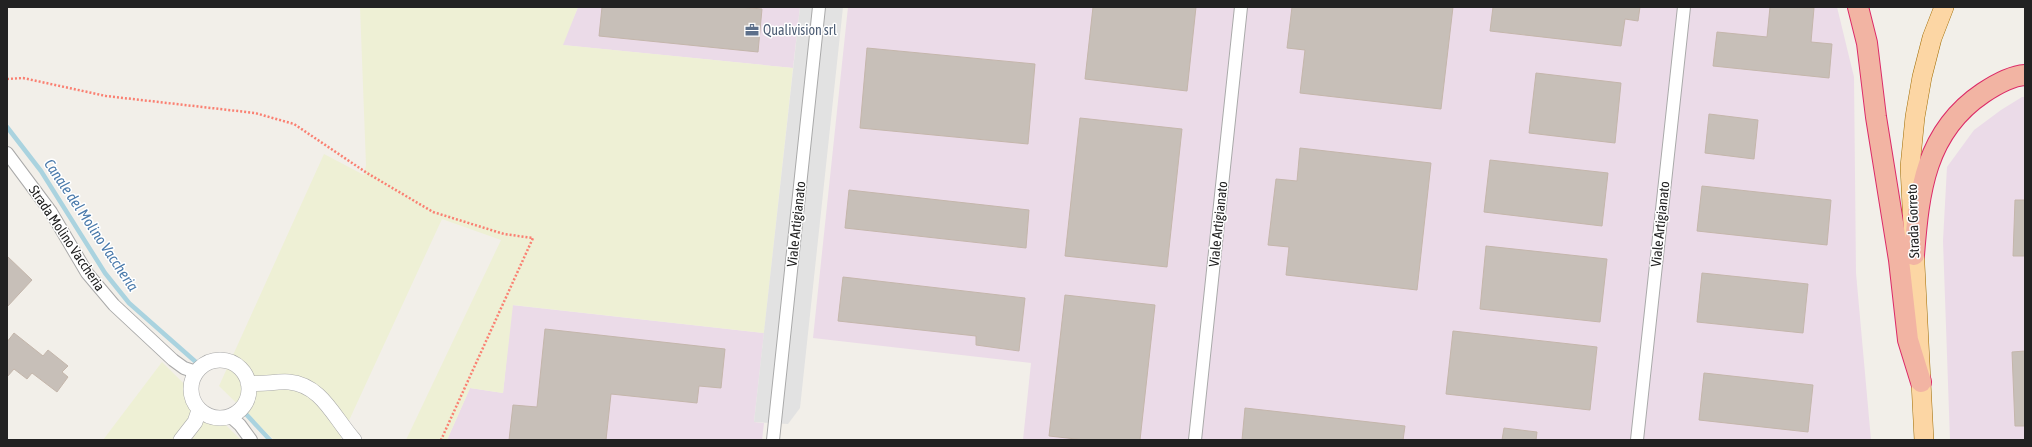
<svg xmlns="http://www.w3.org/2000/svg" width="2032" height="447" font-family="'Asap Condensed',sans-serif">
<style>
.industrial{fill:#ebdbe8}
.farmland{fill:#eef0d5}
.parking{fill:#e2e2e2}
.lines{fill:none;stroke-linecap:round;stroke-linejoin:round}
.stream{stroke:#aad3df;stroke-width:4.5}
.building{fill:#c7bfb8;stroke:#c4b6ab}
.minor-casing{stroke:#a9a9a9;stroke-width:14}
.tertiary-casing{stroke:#a9a9a9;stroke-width:16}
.primary-casing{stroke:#a06b00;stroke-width:20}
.trunk-casing{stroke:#dc2a67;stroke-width:22}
.path{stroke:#fa8072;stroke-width:2.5;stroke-dasharray:2 2;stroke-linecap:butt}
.minor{stroke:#fff;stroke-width:12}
.tertiary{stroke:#fff;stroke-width:15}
.primary{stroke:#fcd6a4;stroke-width:19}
.trunk{stroke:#f2b4a3;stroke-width:20}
.labels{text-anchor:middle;stroke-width:3;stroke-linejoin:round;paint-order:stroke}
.service-label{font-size:14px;fill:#4e5e75;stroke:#fff;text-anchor:start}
.street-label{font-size:14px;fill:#222;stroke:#fff}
.water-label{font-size:15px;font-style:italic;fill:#4a7aab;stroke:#fff}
</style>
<rect width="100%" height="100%" fill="#f2efe9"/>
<path class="industrial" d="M578 7H800L793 68 562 45Z
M848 7H1837L1854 77 1856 273 1871 440H1023L1031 363 813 338Z
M2022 97H2025V440H1950L1943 241 1947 167 1974 130 2001 110Z
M512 305 764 333 754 422 764 423 762 440H447L470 388 503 393Z"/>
<path class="farmland" d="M360 7H578L563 45 793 68 764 333 513 305 503 393 470 388 447 440H406L501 240 442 219 340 440H274L219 386 324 154 364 175 366 165Z
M162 362 241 440H103Z"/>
<path class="parking" d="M800 7H843L800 408 788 424 754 422Z"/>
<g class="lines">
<path class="stream" d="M7 127 41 171 105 273 129 303 197 363
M245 413 270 440"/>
</g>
<path class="building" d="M602 7H739L762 9 758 52 599 36Z
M1093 7H1196L1187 91 1085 79Z
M1292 7H1453L1441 109 1300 93 1305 50 1287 48Z
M1493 7H1640L1638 21 1625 19 1621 46 1490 31Z
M1770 7 1814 8 1811 42 1832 44 1829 78 1713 66 1717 32 1767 37Z
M867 48 1035 64 1028 144 860 128Z
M1536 73 1621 83 1615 143 1529 133Z
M1709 114 1758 120 1754 159 1705 153Z
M1080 118 1182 129 1167 267 1065 256Z
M1300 148 1431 163 1417 290 1286 275 1289 247 1268 245 1276 179 1297 181Z
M1490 160 1608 173 1602 226 1484 212Z
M1702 186 1831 200 1827 245 1697 231Z
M849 190 1029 210 1026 248 845 228Z
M2015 200H2025V256H2013Z
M1486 246 1607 259 1600 322 1480 309Z
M7 256 32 280 7 307Z
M1702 273 1808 284 1803 333 1697 322Z
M843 277 1025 298 1019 351 976 345V336L838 321Z
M1065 295 1155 305 1140 440H1085L1049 436Z
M545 329 725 349 721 388 699 386 697 403 611 394 606 440H509L513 405 537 407Z
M1453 331 1597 347 1590 410 1446 394Z
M14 333 43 356 48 350 68 366 62 372 68 377 57 392 32 373 27 379 14 369 7 377V342Z
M2025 351V426H2015L2012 352Z
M1704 373 1813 385 1808 432 1699 420Z
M1245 408 1405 426 1403 440H1242Z
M1504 428 1537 432 1536 440H1502Z"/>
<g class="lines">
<g class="minor-casing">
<path id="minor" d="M7 153 51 212 87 273 114 305 173 360 184 368 196 372
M230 416 240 425 251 440
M773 440 819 7
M1195 440 1241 7
M1637 440 1684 7"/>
</g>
<g class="tertiary-casing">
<path id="tertiary" d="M191 389a29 29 0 1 1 58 0a29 29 0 1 1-58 0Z
M248 383C263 385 275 381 289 382 322 385 334 418 354 440
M181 440 195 422 199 410"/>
</g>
<g class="primary-casing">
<path id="primary" d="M1924 440 1910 167 1915 117 1922 77 1932 38 1944 7"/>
</g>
<g class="trunk-casing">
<path id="trunk" d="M1858 7 1867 43 1876 117 1899 260 1908 340 1921 382
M1914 255C1919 192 1925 132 1983 93 1995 85 2010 76 2025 75"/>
</g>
<path class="path" d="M7 79 23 78 106 96 255 113 294 124 367 173 433 212 504 234 533 238 441 440"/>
<use href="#minor" class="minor"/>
<use href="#tertiary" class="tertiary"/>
<use href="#primary" class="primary"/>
<use href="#trunk" class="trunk"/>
</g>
<defs>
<g id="office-bare" transform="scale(1.08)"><path d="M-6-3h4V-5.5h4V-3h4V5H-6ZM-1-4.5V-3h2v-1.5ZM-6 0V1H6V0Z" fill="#5c6f8a" stroke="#fff" stroke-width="2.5" paint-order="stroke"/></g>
</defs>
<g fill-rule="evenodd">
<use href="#office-bare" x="752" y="30"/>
</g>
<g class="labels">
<g class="service-label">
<text x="763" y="35">Qualivision srl</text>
</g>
<g class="street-label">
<text transform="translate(1913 221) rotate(-92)" y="5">Strada Gorreto</text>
<text transform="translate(796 224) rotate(-84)" y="5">Viale Artigianato</text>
<text transform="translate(1218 224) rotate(-84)" y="5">Viale Artigianato</text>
<text transform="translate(1660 224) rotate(-84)" y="5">Viale Artigianato</text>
<text transform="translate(67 238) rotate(56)" y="5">Strada Molino Vaccheria</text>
</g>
<g class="water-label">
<text transform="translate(91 225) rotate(56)" y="5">Canale del Molino Vaccheria</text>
</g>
</g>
<rect width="2032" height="447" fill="none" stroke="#222222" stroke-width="16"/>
</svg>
